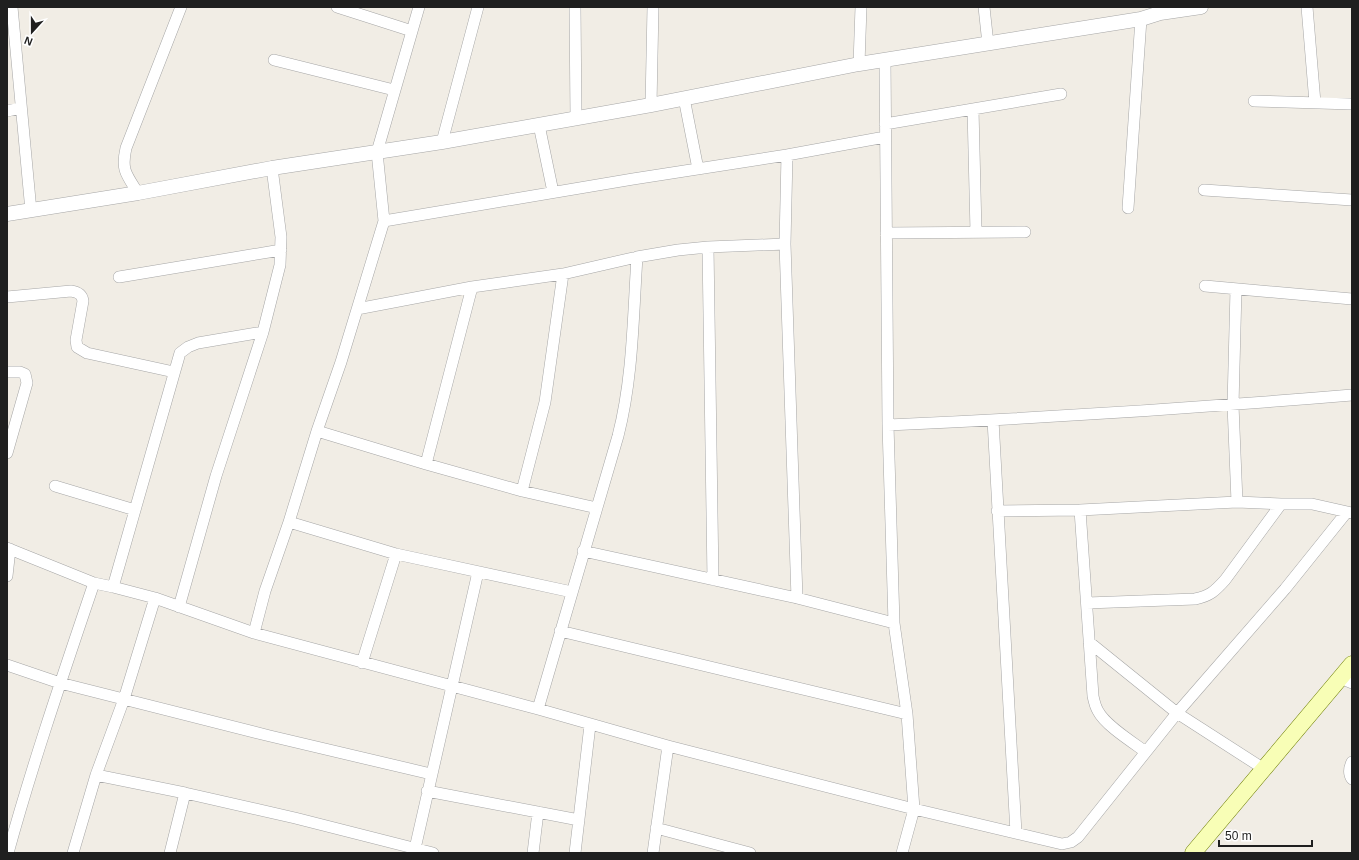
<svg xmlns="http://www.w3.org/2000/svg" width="1359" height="860" font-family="Helvetica,sans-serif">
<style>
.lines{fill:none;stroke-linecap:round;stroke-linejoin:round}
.minor-casing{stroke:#a6a6a6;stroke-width:12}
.tertiary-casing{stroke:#a6a6a6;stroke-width:15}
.secondary-casing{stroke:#6b7c00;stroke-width:17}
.minor{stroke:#fff;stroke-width:11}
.tertiary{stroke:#fff;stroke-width:14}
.secondary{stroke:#f8feb6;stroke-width:16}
</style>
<rect width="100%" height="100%" fill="#f1ede5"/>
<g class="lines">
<g class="minor-casing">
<path id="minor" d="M12 7 31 211
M337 7 412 31
M575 7 576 118
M984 7 988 44
M1307 7 1315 103
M274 60 394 90
M885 60 888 425 894 623 907 714 914 809 902 853
M859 64 861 7
M684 98 698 169
M1254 101 1352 104
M651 105 653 7
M973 109 976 232
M7 111 21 108
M885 124 1061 94
M539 125 553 192
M442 142 478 7
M787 155 785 244 797 598
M1204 190 1352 200
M138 193C126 174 121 170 126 148L181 7
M1128 208 1141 19
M384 221 633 179 787 155 885 137
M886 233 1025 232
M708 247 713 580
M119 277 281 250
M1205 286 1352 299
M1236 289 1233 405 1237 502
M7 297 71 291C78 292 82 294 83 301L76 340 77 347 87 353 174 372
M357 309 472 287 563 274 637 257 678 250 708 247 785 244
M7 372H20L25 374 27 383 7 453
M993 420 1016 833
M888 425C1043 418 1197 408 1352 395
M317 431 426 464 522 491 597 508
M426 464 472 287
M55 486 135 510
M522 491 545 402 563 274
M1080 510 1093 696C1094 701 1095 706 1098 711 1105 725 1132 742 1146 752
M997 511 1080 510 1237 502 1281 504H1312L1352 513
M289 522 396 554 572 592
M7 548 94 583
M583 551 797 598 894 623
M7 576 10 549
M113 587 155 598
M1087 603 1195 599C1210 596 1215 591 1225 580L1281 504
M179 607 216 476 263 332 280 265 281 237 272 168
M560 631 907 714
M254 633 538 709 668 746 914 809 1062 844 1071 842 1078 837 1177 713 1285 589 1346 513
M1089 642 1177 713 1264 769
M362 663 396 554
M7 665 60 683 270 736 431 774
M1340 678 1352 683
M538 709 618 436C633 378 633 317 637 257
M1352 762C1349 768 1348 773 1352 779
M427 791 579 820
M185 793 295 818 433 853
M656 828 750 853
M8 853C33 762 64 672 94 583L113 587 180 353 188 347 198 343 263 332
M73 853 96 775
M170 853 185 793 96 775 124 699 155 598 254 633 265 591 289 522 317 431 341 362 384 221 377 152 419 7
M414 853 478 572
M533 853 538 812
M575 853 590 725
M653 853 668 746"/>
</g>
<g class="tertiary-casing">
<path id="tertiary" d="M7 214 138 193 272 168 442 142 651 105 859 64 1141 19 1160 13 1201 7"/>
</g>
<g class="secondary-casing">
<path id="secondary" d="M1193 853 1352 664"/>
</g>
<use href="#minor" class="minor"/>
<use href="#tertiary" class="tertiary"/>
<use href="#secondary" class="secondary"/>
</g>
<rect width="1359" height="860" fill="none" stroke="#1f1f1f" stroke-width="16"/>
<g transform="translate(32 32) rotate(201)" stroke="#ffffff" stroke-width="3" paint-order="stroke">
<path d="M0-3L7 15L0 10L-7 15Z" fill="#1f1f1f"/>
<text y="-6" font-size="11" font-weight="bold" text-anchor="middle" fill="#1f1f1f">N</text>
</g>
<path d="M1219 840v6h93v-6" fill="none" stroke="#1f1f1f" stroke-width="2"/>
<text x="1225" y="840" font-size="12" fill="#1f1f1f" stroke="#ffffff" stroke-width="3" paint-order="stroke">50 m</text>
</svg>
